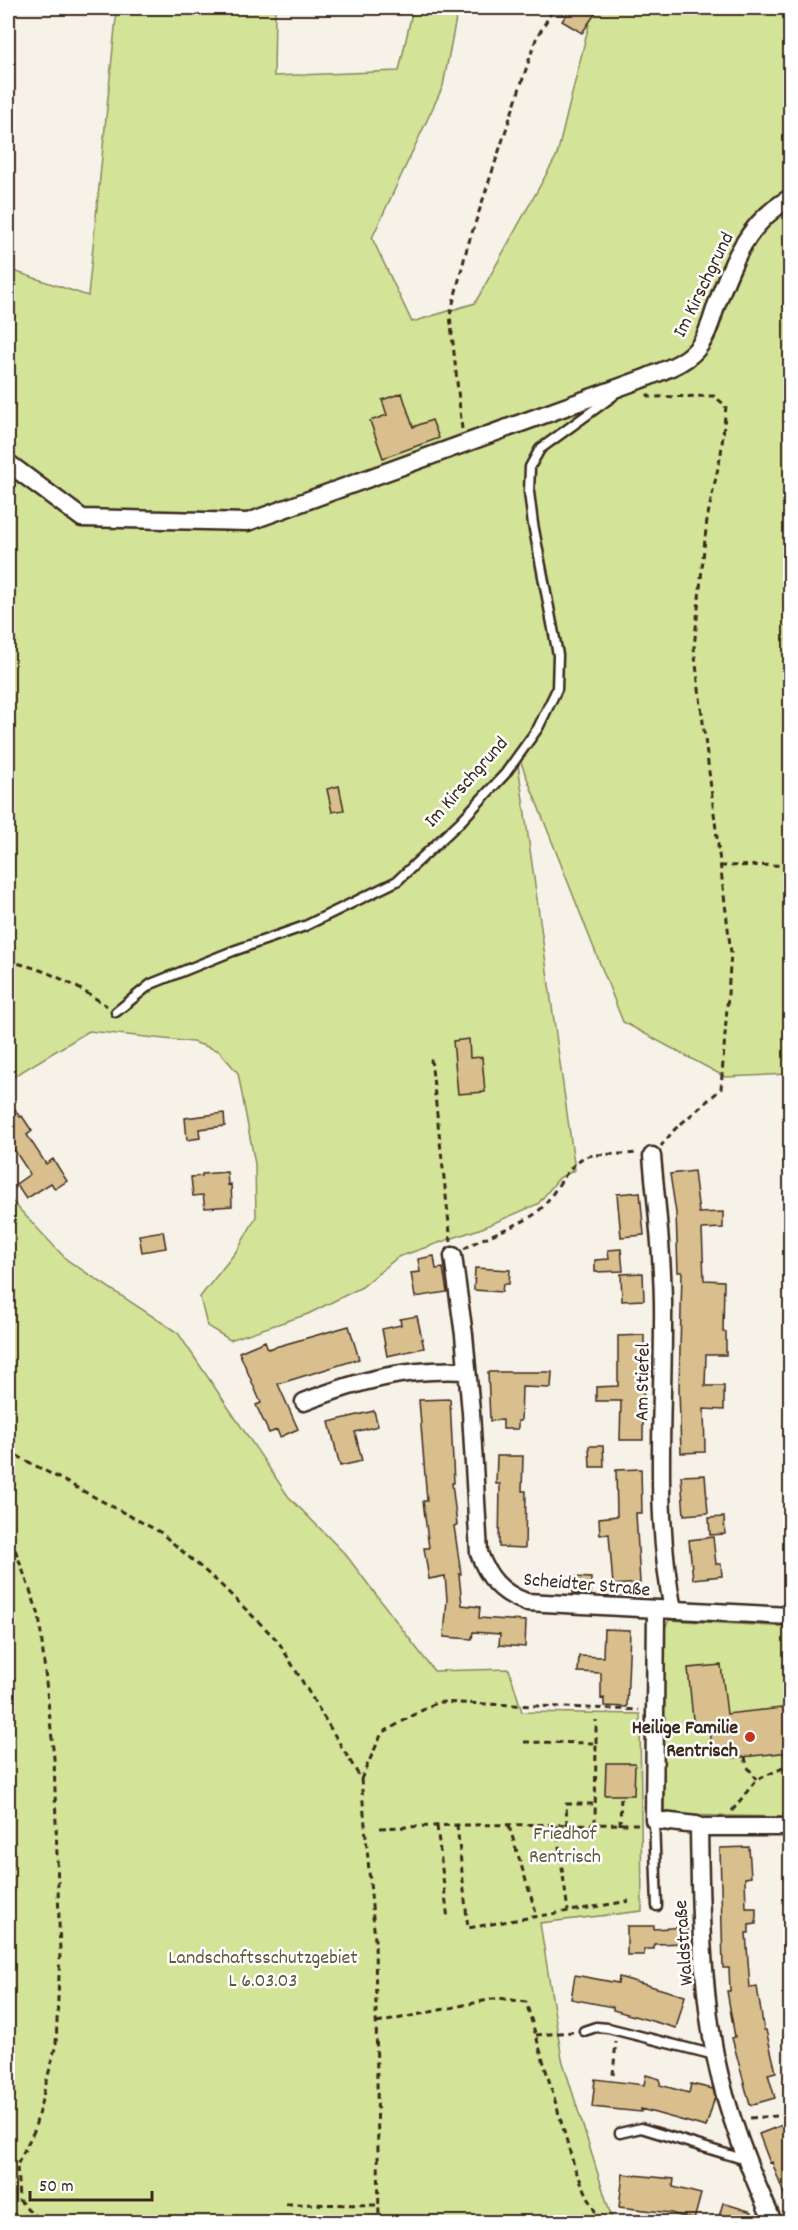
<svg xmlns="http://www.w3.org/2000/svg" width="798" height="2230" font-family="Dekko,sans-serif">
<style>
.green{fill:#d3e498;stroke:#87875b;stroke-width:1.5}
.building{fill:#d9be8e;stroke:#3b2a1e;stroke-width:1.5}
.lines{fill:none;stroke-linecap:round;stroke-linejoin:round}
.service-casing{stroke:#3b2a1e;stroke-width:13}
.minor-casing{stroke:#3b2a1e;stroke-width:21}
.path{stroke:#3b2a1e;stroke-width:3;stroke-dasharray:6 4.5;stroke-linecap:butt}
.service{stroke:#fff;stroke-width:8}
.minor{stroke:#fff;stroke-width:16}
.poi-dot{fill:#c8321e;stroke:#fff;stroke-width:2}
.labels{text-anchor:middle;stroke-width:5;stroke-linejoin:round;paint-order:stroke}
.street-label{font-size:20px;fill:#3b2a1e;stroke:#fff}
.poi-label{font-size:20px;font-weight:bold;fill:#3b2a1e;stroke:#fff;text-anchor:end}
.park-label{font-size:20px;fill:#61583c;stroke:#fff}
</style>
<rect width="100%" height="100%" fill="#f7f2e8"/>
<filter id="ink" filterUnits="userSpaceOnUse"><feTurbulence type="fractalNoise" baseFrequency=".0167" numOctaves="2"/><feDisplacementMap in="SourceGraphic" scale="12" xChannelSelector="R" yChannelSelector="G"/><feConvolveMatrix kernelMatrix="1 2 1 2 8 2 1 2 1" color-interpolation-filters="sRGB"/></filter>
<g filter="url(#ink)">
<path class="green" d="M117 8H275L274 76 399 71 413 8H458L443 86 372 238 412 322 475 303 557 155 593 8H790V1074L725 1077 623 1022 516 750 575 1170 559 1178 538 1204 482 1228 398 1257 362 1287 308 1314 230 1340 207 1326 200 1297 238 1249 256 1217 255 1164 238 1073 219 1051 193 1042 89 1031 8 1080V269L88 296Z
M8 1197 67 1260 178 1333 288 1496 346 1555 434 1671 509 1669 522 1712 640 1714 642 1911 540 1923 562 2059 613 2222H8Z
M669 1620 790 1627V1817L670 1815 664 1810V1629Z"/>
<path class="building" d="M571 8H599L582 33 562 21Z
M402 393 413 427 432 420 439 438 383 458 370 421 387 415 382 400Z
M339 786 344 810 332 812 327 789Z
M469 1039 470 1058 482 1057 485 1092 458 1094 453 1041Z
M8 1100 20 1117 22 1116 32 1131 27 1135 46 1164 53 1159 67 1181 55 1189 51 1183 26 1199 16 1184 30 1174 8 1140Z
M224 1113 225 1126 199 1129 200 1138 187 1140 185 1118Z
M694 1171 699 1213 723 1212V1228L702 1229 704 1280 724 1281 723 1332H726V1355H706L705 1386H724V1410L704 1409 705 1452 681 1453 679 1389 682 1272H678L676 1213 670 1174Z
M227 1172 228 1185 231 1184 232 1206 205 1208 203 1195 193 1196 191 1177 202 1176V1174Z
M640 1192 644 1235 621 1237 617 1194Z
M163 1231 166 1248 142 1252 139 1235Z
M621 1249 623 1271 595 1272V1260L609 1259 608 1250Z
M434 1256 436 1269 443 1268 447 1292 415 1297 411 1273 420 1272 418 1259Z
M475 1268 510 1270 509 1284H503L502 1292 474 1290Z
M643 1273 644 1300 622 1301 621 1274Z
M417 1316 424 1348 387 1356 382 1329 401 1325 400 1319Z
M349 1326 359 1359 278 1384 298 1429 280 1437 277 1430 269 1433 256 1405 261 1403 239 1352 265 1341 268 1349Z
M644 1335 643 1440H620L621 1401H596V1387L618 1386V1336Z
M488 1372H552L551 1388 522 1387 521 1421H518V1429H503V1420L490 1421Z
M450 1399 454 1483H452L457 1525 454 1526 461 1574H459L462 1605 480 1607 479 1618 526 1621 525 1647 499 1645 500 1634 473 1632 472 1639 444 1637 447 1599 445 1576 429 1579 424 1548H429L423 1501H427L419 1400Z
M374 1411 378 1426 355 1432 362 1461 340 1466 329 1422Z
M589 1446H603L604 1467H590Z
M497 1456H523L522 1491H526L525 1548 499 1547 500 1484H496Z
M641 1469 642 1513H636L640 1583 613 1585 609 1534 600 1535 599 1518 617 1516 616 1470Z
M705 1475 708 1513 684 1515 681 1476Z
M724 1517 725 1534 710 1535 709 1518Z
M713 1537 716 1564H721L722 1576 693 1579 689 1540Z
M573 1577 591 1578V1594H573Z
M604 1629 630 1630 627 1707 604 1706V1698L601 1699V1673L578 1672 579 1656 603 1657Z
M721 1665 727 1714 790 1707V1752L733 1758 731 1747 711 1749 709 1728 694 1730 688 1668Z
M606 1763H635L634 1795H605Z
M749 1847 751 1877 745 1878 746 1908H756V1924L749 1925V1933H746L750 1988 757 1987 764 2030H766L776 2072 768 2074 775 2098 750 2105 732 2038 735 2037 727 1991H730L729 1968H723L720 1848Z
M627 1926H654V1929L687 1927V1943L654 1944V1949H644V1955H627Z
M575 1975 618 1983 619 1977 685 1996 676 2028 613 2010V2007L571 1999Z
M646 2075 660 2079V2085L689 2093 691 2084 713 2089 715 2097 706 2127 641 2109V2112L592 2107 595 2079 644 2085Z
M790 2122V2208H789L772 2162 770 2163 759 2134Z
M623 2174 674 2179 673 2187 701 2194 694 2220 671 2213 619 2207Z
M723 2203 752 2212 748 2223H717Z"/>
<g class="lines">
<g class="service-casing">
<path id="service" d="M116 1012 151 984 233 951 305 926 397 881 460 822 505 774 538 728 557 689 558 655 533 524 529 492 530 467 540 449 613 396
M654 1820 657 1906
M584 2031 596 2027 608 2028 715 2055
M620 2133 641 2128 746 2160"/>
</g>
<g class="minor-casing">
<path id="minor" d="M8 463 82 518 248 522 645 378C664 370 688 363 700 345 708 334 712 319 716 306 733 261 747 223 790 198
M652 1156C657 1211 664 1268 663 1324 663 1419 654 1516 673 1610
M453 1256 464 1335 471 1412 479 1553C488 1578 501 1593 526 1602L790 1616
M304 1402C360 1380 406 1368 466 1371
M656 1610 654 1820 696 1825 699 1827H790
M699 1827C700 1903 701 1980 715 2055 727 2113 749 2168 773 2222"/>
</g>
<path class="path" d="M647 394 650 397 714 396 726 406 721 454 707 519 694 648 731 953 721 1089 675 1129 661 1146
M462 429 450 315 467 248 536 39 554 8
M720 866 787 865 790 875
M8 961C49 970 72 983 107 1006
M431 1059 451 1242
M464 1249C486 1235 511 1229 532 1216 552 1204 565 1165 585 1157 597 1153 622 1155 636 1153
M8 1451 160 1532 219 1583 278 1641 361 1779 375 1940 379 2222
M8 1530 39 1615 54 1758 60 1953 56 2044 34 2131 17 2165 19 2200 41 2222
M524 1742 596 1743 595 1824
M596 1743V1720
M745 1757 747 1766 756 1779
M361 1779 382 1733 437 1702 639 1710
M732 1811 756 1780 790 1765
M457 1825 468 1928 629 1901
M556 1825 568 1911
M567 1825 566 1804H594
M620 1825 621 1795
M437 1826 448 1920
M509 1826 537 1916
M380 1828 457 1825 640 1824
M377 2023 498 1998 526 2002 575 2169 600 2222
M536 2035 573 2032
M613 2075 616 2041
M750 2118 790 2115
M286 2204 378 2205"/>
<use href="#service" class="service"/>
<use href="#minor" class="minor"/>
</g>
</g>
<circle class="poi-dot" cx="750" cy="1737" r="6"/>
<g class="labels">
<g class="street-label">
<text transform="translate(702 284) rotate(-64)" y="7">Im Kirschgrund</text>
<text transform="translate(465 781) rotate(-48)" y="7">Im Kirschgrund</text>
<text transform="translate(641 1382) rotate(-89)" y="7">Am Stiefel</text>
<text transform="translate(587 1583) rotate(5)" y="7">Scheidter Straße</text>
<text transform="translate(682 1943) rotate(-94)" y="7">Waldstraße</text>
</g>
<g class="poi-label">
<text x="738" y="1733">Heilige Familie<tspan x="738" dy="23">Rentrisch</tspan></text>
</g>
<g class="park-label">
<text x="565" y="1839">Friedhof<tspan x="565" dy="23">Rentrisch</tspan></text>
<text x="263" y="1963">Landschaftsschutzgebiet<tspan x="263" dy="23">L 6.03.03</tspan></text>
</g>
</g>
<rect width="798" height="2230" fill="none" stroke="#fff" stroke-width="30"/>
<rect x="15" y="15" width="768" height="2200" fill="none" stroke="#3b2a1e" stroke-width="2" filter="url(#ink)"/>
<path d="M30 2191v9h122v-9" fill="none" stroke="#3b2a1e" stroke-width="3"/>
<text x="39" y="2191" font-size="18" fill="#3b2a1e" stroke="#ffffff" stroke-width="4.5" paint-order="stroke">50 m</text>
</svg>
